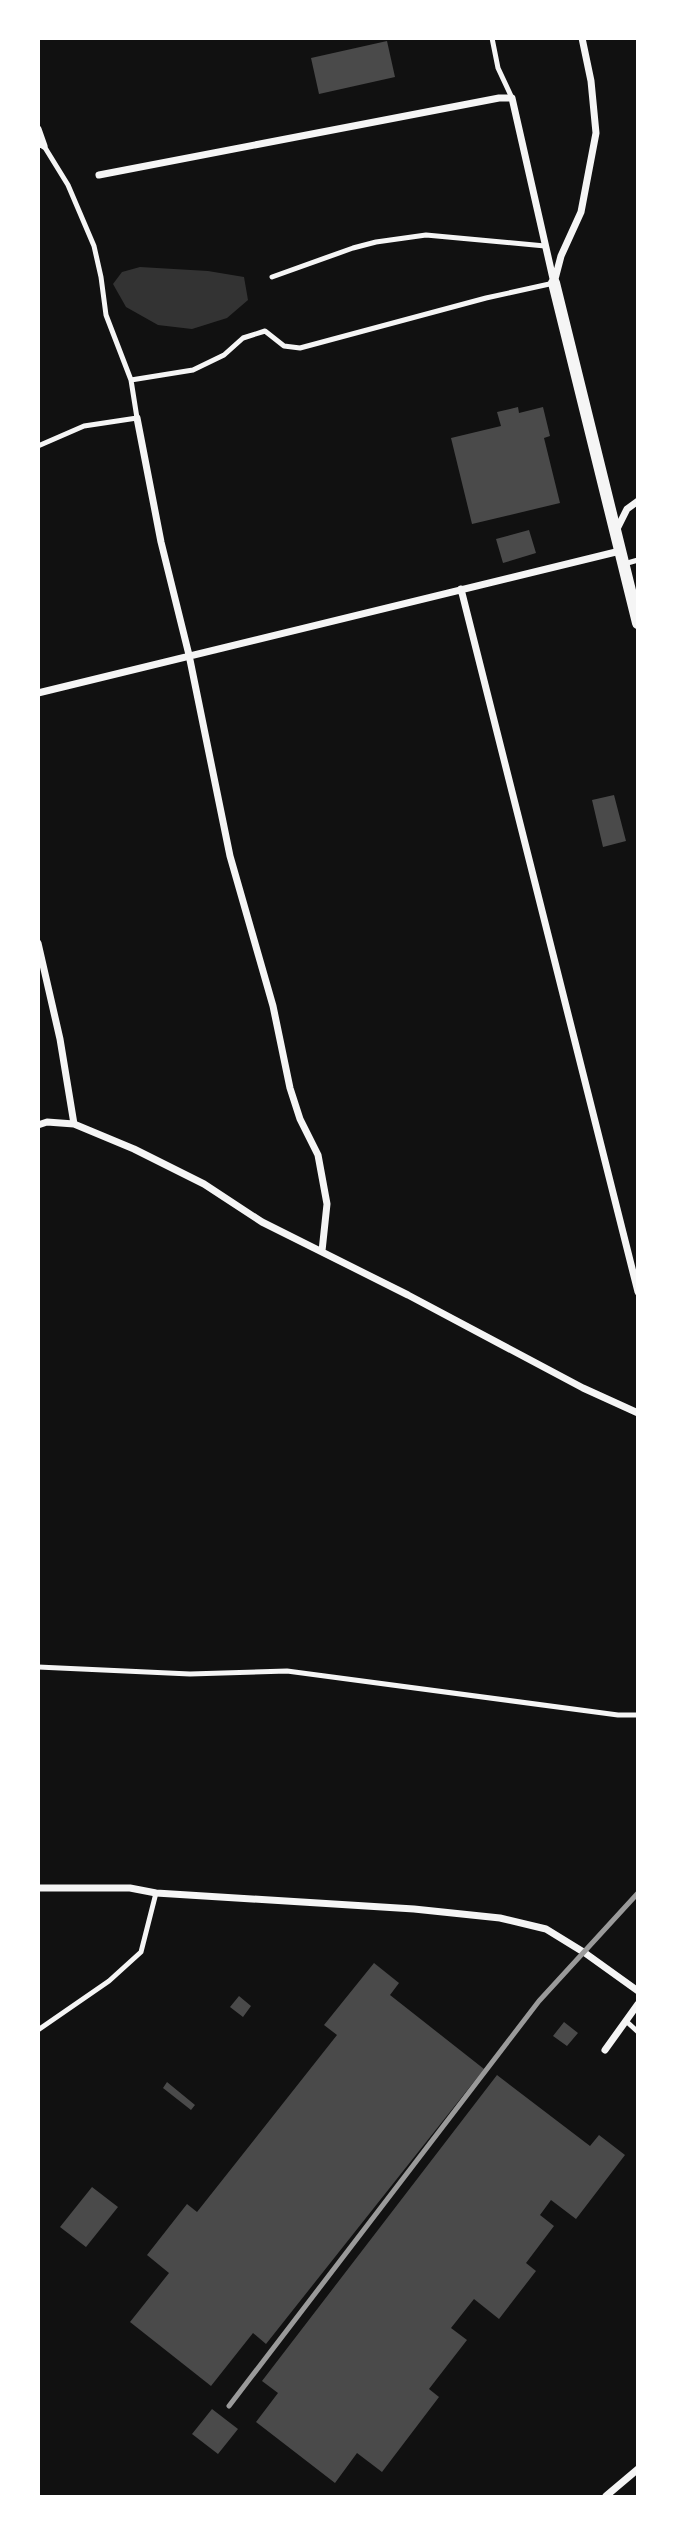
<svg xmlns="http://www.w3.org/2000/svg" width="676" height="2535" font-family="'IBM Plex Serif',serif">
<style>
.water{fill:#333}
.building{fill:#4a4a4a}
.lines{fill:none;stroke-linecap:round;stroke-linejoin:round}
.service{stroke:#f5f5f5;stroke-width:5}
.minor{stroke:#f5f5f5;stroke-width:7}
.tertiary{stroke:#f5f5f5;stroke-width:12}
.rail{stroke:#9a9a9a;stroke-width:5}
</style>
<rect width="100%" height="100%" fill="#111"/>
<path class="water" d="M140 267 208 271 244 277 248 300 227 318 192 329 158 325 126 307 113 284 122 272Z"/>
<path class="building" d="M387 41 395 77 319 94 311 58Z
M518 407 519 413 543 407 550 436 544 438 560 503 472 524 451 438 501 426 497 412Z
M529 530 536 553 503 563 496 539Z
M614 795 626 841 603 847 592 800Z
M374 1963 399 1983 390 1995 484 2069 266 2344 253 2333 211 2386 130 2322 169 2273 147 2255 187 2204 197 2212 337 2035 324 2025Z
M239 1996 251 2006 243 2017 230 2007Z
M564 2022 578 2033 567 2046 553 2036Z
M497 2075 590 2146 599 2135 625 2155 576 2219 551 2200 540 2215 554 2226 526 2263 536 2271 499 2319 474 2299 451 2328 467 2340 429 2389 439 2397 382 2472 357 2453 335 2483 256 2422 278 2393 262 2381Z
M167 2082 195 2105 191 2110 163 2088Z
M92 2187 118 2207 86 2247 60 2227Z
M212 2409 238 2429 218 2454 192 2434Z"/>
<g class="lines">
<path class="service" d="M492 38 498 68 512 98
M38 145 44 146 68 185 94 246 101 277 106 315 131 380 137 418 84 426 38 446
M272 277 353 248 376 242 426 235 545 246
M131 380 193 370 224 355 243 338 265 331 284 346 300 348 486 298 554 283
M624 564 638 560
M38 1667 190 1674 287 1671 618 1715H638
M626 2021 638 2032
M38 2030 109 1981 141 1952 156 1893"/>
<path class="minor" d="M38 129 44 146
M99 175 499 98H512L554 283
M555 279 561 256 581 212 596 133 591 81 582 38
M137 418 161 542 189 655 230 856 273 1006 290 1088 300 1119 318 1155 327 1204 322 1251
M616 531 627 509 638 501
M461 589 638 1292
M38 693 620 551
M38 943 60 1039 74 1124
M38 1125 47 1122 74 1124 134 1149 204 1184 262 1222 408 1295 583 1388 638 1413
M38 1888H130L156 1893 414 1909 500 1918 546 1929 585 1953 638 1991
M605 2050 638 2004
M606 2496 638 2469"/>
<path class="tertiary" d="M554 283 638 623"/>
<path class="rail" d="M229 2406 539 2001 638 1893"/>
</g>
<rect width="676" height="2535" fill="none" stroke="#ffffff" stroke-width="80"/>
</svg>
